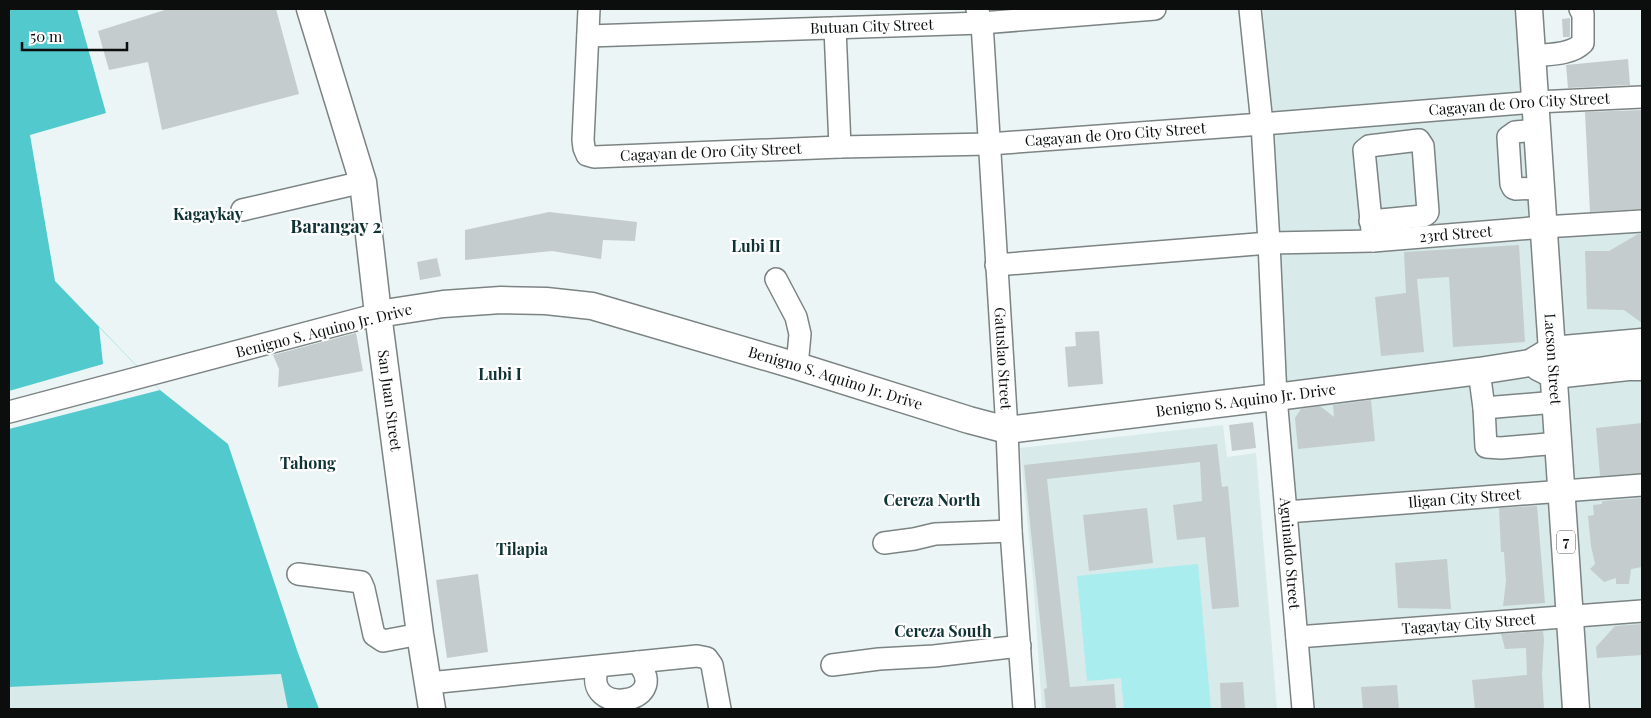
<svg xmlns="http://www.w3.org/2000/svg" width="1651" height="718" font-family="'Playfair Display',serif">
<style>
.built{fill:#d8eaea}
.green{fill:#a9edef}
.water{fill:#51c9cd}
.pier{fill:#ecf5f5}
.building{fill:#c4cccd}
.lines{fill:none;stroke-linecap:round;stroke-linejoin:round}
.minor-casing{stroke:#7c8383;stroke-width:24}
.major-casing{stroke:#7c8383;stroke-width:29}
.minor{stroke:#fff;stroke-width:21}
.major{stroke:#fff;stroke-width:26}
.labels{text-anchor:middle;stroke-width:4.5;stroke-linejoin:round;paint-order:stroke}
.shield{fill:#fff;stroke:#555656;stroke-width:1}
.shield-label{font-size:14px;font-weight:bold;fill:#0c0e0e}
.street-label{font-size:15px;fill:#0c0e0e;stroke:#fff}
.neighbourhood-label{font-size:16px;font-weight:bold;fill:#0f3234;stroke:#fff}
.quarter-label{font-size:18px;font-weight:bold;fill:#0f3234;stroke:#fff}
</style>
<rect width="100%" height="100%" fill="#ecf5f5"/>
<path class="built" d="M1263 9H1516L1531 239 1642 229V709H1314L1286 412Z
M1223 425 1227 457 1256 453 1277 709H1042L1033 578 1020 448Z
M282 674 288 709H9V687Z"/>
<path class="green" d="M1198 564 1211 709H1124L1121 678 1087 681 1077 576Z"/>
<path class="water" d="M9 9H77L106 113 30 135 55 281 160 390 228 444 298 653 319 709H288L281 674 9 687Z"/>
<path class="pier" d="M99 327 160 390 9 429V391L103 364Z"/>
<path class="building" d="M168 9H276L299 94 162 130 148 62 109 70 98 31Z
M1570 18V37H1563L1562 19Z
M1628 59 1630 85 1568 88 1566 65Z
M1642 110V209L1590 212 1585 112Z
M549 212 637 222 635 241 603 240 601 259 552 251 465 260V230Z
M1638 234H1642V323L1624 310 1587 309 1585 251H1609Z
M1519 245 1525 342 1453 347 1449 277 1417 279 1424 352 1381 356 1375 297 1406 293 1404 252Z
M437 258 441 276 420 280 417 262Z
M1099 331 1103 384 1068 387 1065 347 1076 346 1075 332Z
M356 333 363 371 278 387 279 369 273 355Z
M1371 400 1375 441 1298 449 1295 418 1301 409 1320 406 1334 417 1333 405Z
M1253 422 1256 448 1232 451 1229 425Z
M1642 423V473L1600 476 1596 428Z
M1217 444 1222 487 1228 486 1239 607 1212 609 1205 537 1177 540 1173 505 1202 501 1200 462 1047 479 1070 687 1114 684 1116 709H1046L1044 689 1047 688 1024 465Z
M1642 498V567L1631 569 1629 584H1616V578L1604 582 1590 569 1595 564 1591 546 1588 516 1594 515 1593 505 1602 504V501Z
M1537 506 1545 603 1503 606 1506 581 1504 552H1501L1499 508Z
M1147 508 1153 563 1089 571 1083 515Z
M1447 559 1451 609 1398 608 1395 563Z
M478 574 488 652 447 658 436 580Z
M1642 624V655L1597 658 1596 647 1615 626Z
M1543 631 1544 640 1542 674 1544 709H1475L1472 680 1527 675 1526 648 1505 649 1501 634Z
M1243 682 1245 709H1221L1220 683Z
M1397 685 1399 709H1363L1361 687Z"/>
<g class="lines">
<g class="minor-casing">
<g id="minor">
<path id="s1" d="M589 9 583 140 584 148 587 155 594 157 840 147 989 144 1262 124 1536 102 1642 97"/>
<path id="s2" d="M977 9 982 23 1007 430 1011 531 1024 709"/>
<path id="s3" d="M1250 9 1262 124 1269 243 1276 397 1303 709"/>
<path d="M835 28 840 147"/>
<path id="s4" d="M588 36 982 23 1155 9"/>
<path d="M1533 56C1549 54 1571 55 1583 43V14L1580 9"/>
<path d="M1538 130 1515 132 1508 137 1511 184 1513 188 1516 189 1542 188"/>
<path d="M242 210 363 182"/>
<path d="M1370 221 1423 216 1427 214 1428 212 1423 146 1419 140 1369 146 1364 150 1373 241"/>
<path id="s5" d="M996 265 1269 243 1373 241 1544 227 1642 221"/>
<path d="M776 279 796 317 800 334 797 366"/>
<path d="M1479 371 1484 408 1486 447 1501 448 1559 443"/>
<path d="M1484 408 1556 402"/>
<path d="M9 412 378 314"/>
<path id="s6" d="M1286 512 1642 485"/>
<path d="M884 543 914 539 935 534 1011 531"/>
<path d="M298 574 361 582 364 589 374 635 383 641 420 634"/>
<path id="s7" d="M1297 637 1642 611"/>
<path d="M832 665 879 659 934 656 1020 646"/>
<path d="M598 667C580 718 675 705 637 662"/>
<path d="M429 683 697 656 707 658 712 665 720 709"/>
</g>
</g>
<g class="major-casing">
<g id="major">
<path id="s8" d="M310 9 363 182 378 314 420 634 432 709"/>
<path id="s9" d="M1529 9 1576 709"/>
<path id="s10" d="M378 314 443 304 501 300 546 301 592 306 797 366 969 420 1007 430 1276 397 1479 371 1530 363 1552 350 1642 342"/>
<path d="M1538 367 1554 375 1628 367H1642"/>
</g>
</g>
<use href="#minor" class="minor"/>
<use href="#major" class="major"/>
</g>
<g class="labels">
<rect class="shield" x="1557" y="530.5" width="18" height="23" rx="4"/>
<g class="shield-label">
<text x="1566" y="547">7</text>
</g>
<g class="street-label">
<text dy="5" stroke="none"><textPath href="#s4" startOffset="284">Butuan City Street</textPath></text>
<text dy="5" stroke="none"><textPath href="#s1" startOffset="1081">Cagayan de Oro City Street</textPath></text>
<text dy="5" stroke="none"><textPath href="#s1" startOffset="676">Cagayan de Oro City Street</textPath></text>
<text dy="5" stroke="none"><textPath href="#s1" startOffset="271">Cagayan de Oro City Street</textPath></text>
<text dy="5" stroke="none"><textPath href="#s5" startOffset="461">23rd Street</textPath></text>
<text transform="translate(324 331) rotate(-14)" y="5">Benigno S. Aquino Jr. Drive</text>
<text dy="5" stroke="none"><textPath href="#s2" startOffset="351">Gatuslao Street</textPath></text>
<text dy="5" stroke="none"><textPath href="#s9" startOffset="351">Lacson Street</textPath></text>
<text dy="5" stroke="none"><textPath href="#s10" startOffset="469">Benigno S. Aquino Jr. Drive</textPath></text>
<text dy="5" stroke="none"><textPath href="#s8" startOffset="401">San Juan Street</textPath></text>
<text dy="5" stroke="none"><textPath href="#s10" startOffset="889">Benigno S. Aquino Jr. Drive</textPath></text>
<text dy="5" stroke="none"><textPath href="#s6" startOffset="179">Iligan City Street</textPath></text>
<text dy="5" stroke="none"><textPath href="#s3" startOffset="546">Aguinaldo Street</textPath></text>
<text dy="5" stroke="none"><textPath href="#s7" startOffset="172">Tagaytay City Street</textPath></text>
</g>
<g class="neighbourhood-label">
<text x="208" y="220">Kagaykay</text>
<text x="756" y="252">Lubi II</text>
<text x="500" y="380">Lubi I</text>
<text x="308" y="469">Tahong</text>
<text x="932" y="506">Cereza North</text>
<text x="522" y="555">Tilapia</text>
<text x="943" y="637">Cereza South</text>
</g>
<g class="quarter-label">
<text x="336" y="233">Barangay 2</text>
</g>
</g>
<rect width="1651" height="718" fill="none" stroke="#0c0e0e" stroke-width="20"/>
<path d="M22 42v8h105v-8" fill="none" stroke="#0c0e0e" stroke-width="2.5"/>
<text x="30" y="42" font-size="15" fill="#0c0e0e" stroke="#ffffff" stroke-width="4" paint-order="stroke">50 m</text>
</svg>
